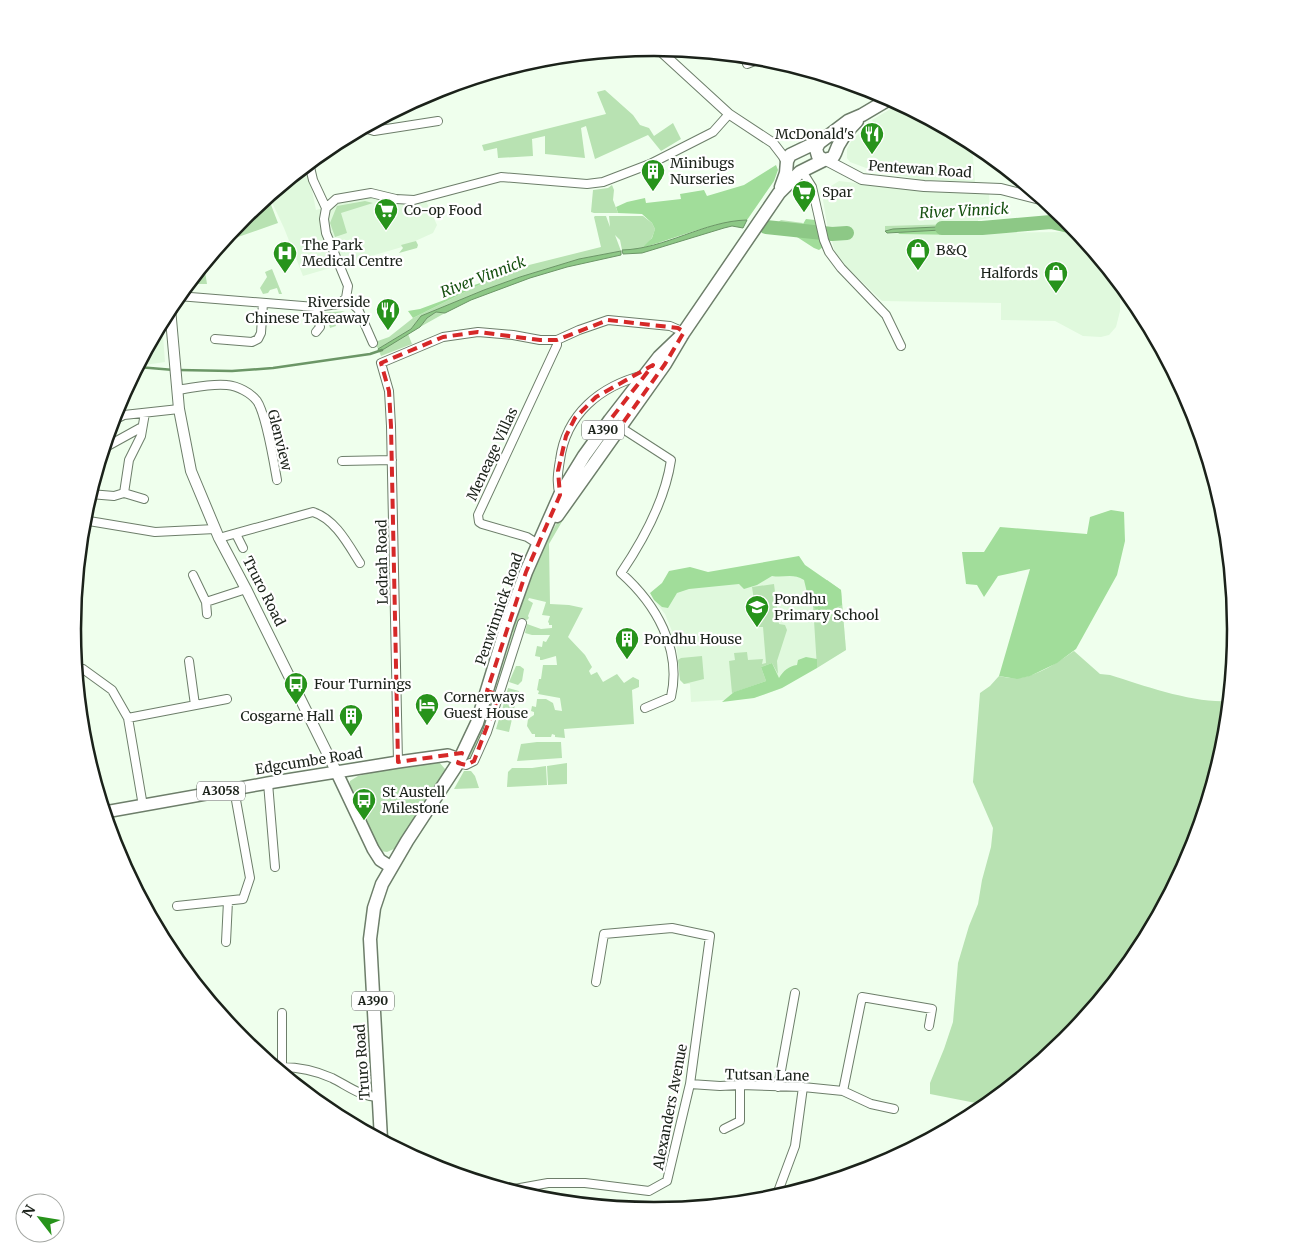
<svg xmlns="http://www.w3.org/2000/svg" width="1308" height="1258" font-family="Merriweather,serif">
<style>
.built{fill:#e0f9dd}
.green{fill:#b8e2b2}
.forest{fill:#a1dd9a}
.water{fill:#8dc886;stroke:#6b9666}
.lines{fill:none;stroke-linecap:round;stroke-linejoin:round}
.stream{stroke:#6b9666;stroke-width:2.5}
.river{stroke:#8dc886;stroke-width:14}
.minor-casing{stroke:#6d7e6a;stroke-width:10}
.tertiary-casing{stroke:#6d7e6a;stroke-width:11}
.secondary-casing{stroke:#6d7e6a;stroke-width:12}
.primary-casing{stroke:#6d7e6a;stroke-width:14}
.trunk-casing{stroke:#6d7e6a;stroke-width:15}
.minor{stroke:#fff;stroke-width:8}
.tertiary{stroke:#fff;stroke-width:9}
.secondary{stroke:#fff;stroke-width:10}
.primary{stroke:#fff;stroke-width:11}
.trunk{stroke:#fff;stroke-width:12}
.marked{fill:none;stroke:#d62828;stroke-width:4;stroke-dasharray:10 6;stroke-linejoin:round}
.labels{text-anchor:middle;stroke-width:4.5;stroke-linejoin:round;paint-order:stroke}
.shield{fill:#fff;stroke:#5f645f;stroke-width:1}
.shield-label{font-size:12px;font-weight:bold;fill:#1b221a}
.poi-label{font-size:14px;fill:#1b221a;stroke:#fff;text-anchor:start}
.street-label{font-size:14px;fill:#1b221a;stroke:#fff}
.water-label{font-size:15px;font-style:italic;fill:#165010;stroke:#fff}
.rim{fill:none;stroke:#1b221a;stroke-width:2.5}
</style>
<rect width="100%" height="100%" fill="#efffed"/>
<path class="built" d="M899 104 974 144 972 145 975 182 923 180 874 171 850 162 847 158V149L853 138 874 124 872 120Z
M307 165 316 210 371 193 399 203 426 201 437 225 433 233 402 247 303 276 284 228 269 196Z
M839 181 872 185 989 191 990 218 978 220V233L1067 232 1085 242 1120 285V311L1116 327 1109 335 1101 337 1083 336 1055 321 1001 320V303L882 301 858 278 843 266 836 257 831 237 829 236 823 200 828 188Z
M162 322 165 362 138 366Z
M805 565 841 590 846 650 782 688 754 698 691 702 690 684H684L680 680 676 641 665 614 654 600 687 585Z"/>
<path class="green" d="M605 90 633 115 640 125 649 128 654 136 673 123 681 139 661 151 648 135 595 159 586 126 581 128 585 158 545 154V136L532 139 533 156 498 158 497 148 484 151 482 145 606 114 597 92Z
M612 185 614 190 613 200 618 213H594L591 212 593 190 608 188Z
M268 197 278 223 238 237 219 247 243 218Z
M365 201 373 203 341 213 347 233 335 237 330 223 337 206Z
M595 216H606L610 227 609 216H643L652 223 655 229C650 248 640 250 622 250L620 240 615 235 621 251 579 259 520 277 484 290 421 316 411 329 378 349 375 342 389 337 413 318 489 280 521 267 601 247 594 217Z
M781 220 803 223 800 229 777 227V223Z
M958 224 959 226 885 230V226Z
M416 241 418 245 417 248 399 253 403 248 401 245Z
M204 265 207 284H193V278Z
M272 269 282 294H279L277 288 270 290 268 293 263 294 260 288 267 277 265 272Z
M345 311 334 315 336 326 330 328 327 317 322 318 320 313Z
M436 312 445 313 420 327 427 318Z
M408 334 412 344 381 356 379 351Z
M592 470 549 544 550 604 569 605 583 608 568 637 585 655 592 667 589 671 591 675 597 672 603 682 617 674 624 683 633 677 639 680V687L632 690 634 724 564 729 565 738 555 737V735L552 734 551 737H535V734H532L527 726 528 719 534 715V712L531 711 532 706 536 707 537 699H546L553 703 555 710 562 711 560 698 538 694 539 691 537 690 539 679H541L543 665H557L556 656 542 660H540V657L535 656 537 646 542 647 543 641 546 642 550 635H532L525 633 527 624 541 629 552 628V625H549V623L548 622 550 616 542 615 546 602 529 598 528 600 533 603 528 616 529 618 527 620 520 618 497 690H495L513 632 511 631 535 564 555 526Z
M827 580 841 590 846 650 817 668 813 605Z
M774 584 779 624 785 625 787 630 777 661 778 674 772 663 761 667 766 681 732 693 729 661 735 660 734 653 747 652 748 660 763 659 762 664 766 663 763 627H758L752 587Z
M1074 651 1100 674 1110 675C1145 686 1192 703 1228 701L1224 743 1191 852 1137 952 1065 1040 986 1105 930 1094V1083L944 1049 953 1022 958 963 969 926 978 904 982 880 991 847 993 828 973 782 980 693 990 686 999 676C1005 677 1012 679 1018 678 1038 676 1058 662 1074 651Z
M702 656 704 679 684 684 680 680 678 660 681 658Z
M516 666H520L524 669 522 681 518 685 509 682Z
M508 688 519 691 514 709 508 712 502 710Z
M492 698C495 713 478 744 472 758L467 760 481 731Z
M504 718 512 719 509 732 496 729 499 719Z
M537 742H561L562 758 517 761 521 744Z
M433 759 439 762 445 769 444 775 396 848 387 852 380 851 349 789 350 781 358 776Z
M567 763V784L548 785 547 766Z
M546 766 547 785 507 787 508 772 512 768H532Z
M464 771H471L475 776 479 788 454 789Z"/>
<path class="forest" d="M776 165 778 170 774 181 747 220C716 221 673 239 642 248L652 238 655 229 652 223 642 214 618 213 616 207 627 202 645 198 646 203 681 199 680 194 704 190 707 196 744 185Z
M806 219 815 220 820 231 800 229Z
M959 229 960 235 898 234 901 232Z
M799 233 821 236 823 247 819 250 814 248 797 237Z
M489 280 413 318 408 311 420 309 447 299 448 294Z
M1111 510 1124 512 1125 541 1117 575 1076 649 1057 663 1030 676 1017 679 999 676 1030 569 998 576 984 597 977 585 966 584 962 552H984L1000 527 1087 534 1090 517Z
M799 556 805 565 841 590 842 605 826 612 819 613 809 601 804 580C793 573 784 578 772 576L757 585 744 589 739 584 689 589 677 593 668 608 662 607 654 600 650 593 662 583 669 571 690 567 708 572Z
M806 657 817 659V668L782 688 754 698 722 702 734 692 766 681 761 667 772 663 779 678C783 671 789 666 797 665L798 660Z"/>
<path class="water" d="M747 220 743 228 732 226 724 228 642 253 623 254 622 250C665 249 704 221 747 220Z
M959 226V229L887 233 885 231 893 229Z
M777 227 820 231 821 236 777 229Z
M621 251V255L567 267 530 278 471 300 445 313 436 312 427 318 420 327 384 349 379 351 378 349 411 329 421 316 484 290 520 277 579 259Z"/>
<g class="lines">
<path class="stream" d="M138 367 174 370
M179 370 232 371 273 368 370 354 382 350"/>
<path class="river" d="M766 227 832 234 847 233
M942 228H982L1051 222 1073 227"/>
<g class="minor-casing">
<path id="minor" d="M747 64 762 58
M364 128 374 131 438 121
M309 163 313 180 326 208
M802 171 812 187 824 240 829 252 841 268 886 315 901 346
M178 296 315 307 339 304 346 298
M346 298 348 286 326 233 324 219 326 208 336 199 371 193 396 199 414 200 501 177 587 184 603 182 650 164 713 132 729 114
M346 298 358 309 373 343
M315 307 320 327 316 332
M215 339 252 342 258 339 261 333 263 303
M177 390C193 388 211 383 227 385 238 386 251 393 257 401 266 414 274 463 277 480
M112 421 124 415 179 409
M620 427 671 460C665 501 644 539 621 573 656 604 682 649 671 697L645 708
M104 448 142 427
M342 461 392 460
M90 494 114 496 124 493
M560 495C556 484 558 472 560 460 566 414 600 386 644 375
M144 499 124 493 129 460 141 436 145 413
M83 520 155 532 215 529
M236 534 243 548
M219 538 313 512C335 519 348 544 360 563
M538 544 527 537 482 524 479 522 478 515 557 345V340
M193 575 206 602 246 589
M206 602 207 614
M189 661 195 705
M76 668 83 669 112 690 128 718 143 806
M128 718 227 699
M398 762 391 426 389 391 381 363 443 337 478 332 513 335 540 340H557L579 330 608 320 670 326 684 332
M458 763 466 765 474 761 487 732 522 623
M268 783 275 867
M177 906 243 899 250 878 234 789
M226 942 228 901
M282 1067C300 1067 316 1071 332 1078 348 1086 361 1097 379 1097
M282 1072V1013
M690 1084 720 1086 740 1085 803 1087 843 1091 871 1104 894 1109
M778 1087 795 993
M843 1091 862 997 932 1009 929 1026
M724 1129 740 1121V1085
M509 1190 548 1183H585L649 1191 667 1181 690 1084 710 936 672 928 604 934 596 982
M776 1197 795 1146 803 1087"/>
</g>
<g class="tertiary-casing">
<path id="tertiary" d="M657 48 729 114 773 143 783 156 787 163"/>
</g>
<g class="secondary-casing">
<path id="secondary" d="M826 160 862 179 924 186 1001 189 1044 200
M170 308 179 409 191 471 219 538 246 589 337 773"/>
</g>
<g class="primary-casing">
<path id="primary" d="M337 773 373 849 380 860 391 867
M105 812 268 783 398 762 448 755 459 759"/>
</g>
<g class="trunk-casing">
<path id="trunk" d="M819 143 816 149 818 156 824 160 832 158C836 154 836 149 839 144 844 135 850 128 857 121
M781 187 786 173 787 161 790 155 813 144 819 143 848 121 862 115 889 99
M557 516 665 364 684 332 779 193 800 172 824 160
M381 1139 370 939 374 908 382 884 407 841 458 763 477 723 507 625 526 572 560 495 584 456 610 420 659 357 682 335"/>
</g>
<use href="#minor" class="minor"/>
<use href="#tertiary" class="tertiary"/>
<use href="#secondary" class="secondary"/>
<use href="#primary" class="primary"/>
<use href="#trunk" class="trunk"/>
</g>
<path class="marked" d="M608 320 678 328 684 332 665 364 620 427 610 420 653 365 596 397 575 418 566 436 558 471 560 495 526 572 487 691 499 695 474 761 466 765 458 763 462 753 398 762 391 426 389 391 381 363 443 337 478 332 540 340H557Z"/>
<defs>
<g id="restaurant-pin" transform="scale(1.25)"><path d="M0 17L-7.5 6A9.5 9.5 0 1 1 7.5 6Z" fill="#27931b" stroke="#fff"/><path d="M-5-6h1v4h1v-4h1v4h1v-4h1v5L-1.5 .5V6h-2V.5L-5-1ZM5-6V6H3V1.5H1.5Q1.5-4 5-6Z" fill="#fff"/></g>
<g id="building-pin" transform="scale(1.25)"><path d="M0 17L-7.5 6A9.5 9.5 0 1 1 7.5 6Z" fill="#27931b" stroke="#fff"/><path d="M-4-6H4V6H1V3H-1V6H-4ZM-2.5-4.3h1.7v1.8h-1.7ZM.8-4.3h1.7v1.8H.8ZM-2.5-1h1.7V.8h-1.7ZM.8-1h1.7V.8H.8Z" fill="#fff"/></g>
<g id="supermarket-pin" transform="scale(1.25)"><path d="M0 17L-7.5 6A9.5 9.5 0 1 1 7.5 6Z" fill="#27931b" stroke="#fff"/><path d="M-6-5.5h2.5l.6 2H6L4.5 2H-2.5L-4.4-4H-6ZM-1.5 3.2a1.3 1.3 0 1 0 .1 0ZM3 3.2a1.3 1.3 0 1 0 .1 0Z" fill="#fff"/></g>
<g id="shop-pin" transform="scale(1.25)"><path d="M0 17L-7.5 6A9.5 9.5 0 1 1 7.5 6Z" fill="#27931b" stroke="#fff"/><path d="M-5-2.5h2.3a2.7 3.5 0 0 1 5.4 0H5L5.5 6h-11ZM-1.5-2.5h3a1.5 2.3 0 0 0-3 0Z" fill="#fff"/></g>
<g id="hospital-pin" transform="scale(1.25)"><path d="M0 17L-7.5 6A9.5 9.5 0 1 1 7.5 6Z" fill="#27931b" stroke="#fff"/><path d="M-5-5h3v3.5h4V-5h3V5h-3V1.5h-4V5h-3Z" fill="#fff"/></g>
<g id="school-pin" transform="scale(1.25)"><path d="M0 17L-7.5 6A9.5 9.5 0 1 1 7.5 6Z" fill="#27931b" stroke="#fff"/><path d="M0-5L7-2L0 1L-7-2ZM-4 1L0 2.5L4 1V4Q0 6-4 4Z" fill="#fff"/></g>
<g id="bus-pin" transform="scale(1.25)"><path d="M0 17L-7.5 6A9.5 9.5 0 1 1 7.5 6Z" fill="#27931b" stroke="#fff"/><path d="M-5-6H5V4H4V6H2V4H-2V6H-4V4H-5ZM-3.5-4V0h7V-4ZM-3.5 1.2v1.5H-2V1.2ZM2 1.2v1.5H3.5V1.2Z" fill="#fff"/></g>
<g id="hotel-pin" transform="scale(1.25)"><path d="M0 17L-7.5 6A9.5 9.5 0 1 1 7.5 6Z" fill="#27931b" stroke="#fff"/><path d="M-6-4.5h1.5V1H6V5H4.5V3h-9V5H-6ZM-4 0a1.8 1.8 0 1 1 3.6 0ZM.5 0V-2.5h3Q6-2.5 6 0Z" fill="#fff"/></g>
</defs>
<g fill-rule="evenodd">
<use href="#restaurant-pin" x="872" y="134"/>
<use href="#building-pin" x="653" y="171"/>
<use href="#supermarket-pin" x="804" y="192"/>
<use href="#supermarket-pin" x="386" y="210"/>
<use href="#shop-pin" x="918" y="250"/>
<use href="#hospital-pin" x="285" y="253"/>
<use href="#shop-pin" x="1056" y="273"/>
<use href="#restaurant-pin" x="388" y="310"/>
<use href="#school-pin" x="757" y="607"/>
<use href="#building-pin" x="627" y="639"/>
<use href="#bus-pin" x="296" y="684"/>
<use href="#hotel-pin" x="427" y="705"/>
<use href="#building-pin" x="351" y="716"/>
<use href="#bus-pin" x="364" y="800"/>
</g>
<g class="labels">
<g class="shield">
<rect x="582" y="420.5" width="42" height="19" rx="4"/>
<rect x="197" y="781.5" width="48" height="19" rx="4"/>
<rect x="352" y="991.5" width="42" height="19" rx="4"/>
</g>
<g class="shield-label">
<text x="603" y="434">A390</text>
<text x="221" y="795">A3058</text>
<text x="373" y="1005">A390</text>
</g>
<g class="poi-label">
<text x="854" y="139" text-anchor="end">McDonald's</text>
<text x="670" y="168">Minibugs<tspan x="670" dy="16">Nurseries</tspan></text>
<text x="822" y="197">Spar</text>
<text x="404" y="215">Co-op Food</text>
<text x="302" y="250">The Park<tspan x="302" dy="16">Medical Centre</tspan></text>
<text x="936" y="255">B&amp;Q</text>
<text x="1038" y="278" text-anchor="end">Halfords</text>
<text x="370" y="307" text-anchor="end">Riverside<tspan x="370" dy="16">Chinese Takeaway</tspan></text>
<text x="774" y="604">Pondhu<tspan x="774" dy="16">Primary School</tspan></text>
<text x="644" y="644">Pondhu House</text>
<text x="314" y="689">Four Turnings</text>
<text x="444" y="702">Cornerways<tspan x="444" dy="16">Guest House</tspan></text>
<text x="334" y="721" text-anchor="end">Cosgarne Hall</text>
<text x="382" y="797">St Austell<tspan x="382" dy="16">Milestone</tspan></text>
</g>
<g class="street-label">
<text transform="translate(920 169) rotate(4)" y="5">Pentewan Road</text>
<text transform="translate(280 440) rotate(76)" y="5">Glenview</text>
<text transform="translate(492 454) rotate(-65)" y="5">Meneage Villas</text>
<text transform="translate(382 562) rotate(-91)" y="5">Ledrah Road</text>
<text transform="translate(264 591) rotate(63)" y="5">Truro Road</text>
<text transform="translate(499 609) rotate(-71)" y="5">Penwinnick Road</text>
<text transform="translate(309 761) rotate(-9)" y="5">Edgcumbe Road</text>
<text transform="translate(362 1062) rotate(-94)" y="5">Truro Road</text>
<text transform="translate(767 1075) rotate(1)" y="5">Tutsan Lane</text>
<text transform="translate(670 1107) rotate(-79)" y="5">Alexanders Avenue</text>
</g>
<g class="water-label">
<text transform="translate(964 211) rotate(-3)" y="5">River Vinnick</text>
<text transform="translate(483 277) rotate(-21)" y="5">River Vinnick</text>
</g>
</g>
<path d="M0 0H1308V1258H0ZM81 629a573 573 0 1 1 1146 0a573 573 0 1 1-1146 0Z" fill="#fff" fill-rule="evenodd"/>
<path class="rim" d="M81 629a573 573 0 1 1 1146 0a573 573 0 1 1-1146 0Z"/>
<g transform="translate(40 1218) rotate(301)"><circle r="24" fill="#ffffff" stroke="#a4a7a3"/>
<path d="M0-4L9 19L0 12L-9 19Z" fill="#27931b"/>
<text y="-8" font-size="14" font-weight="bold" text-anchor="middle" fill="#1b221a">N</text>
</g>
</svg>
